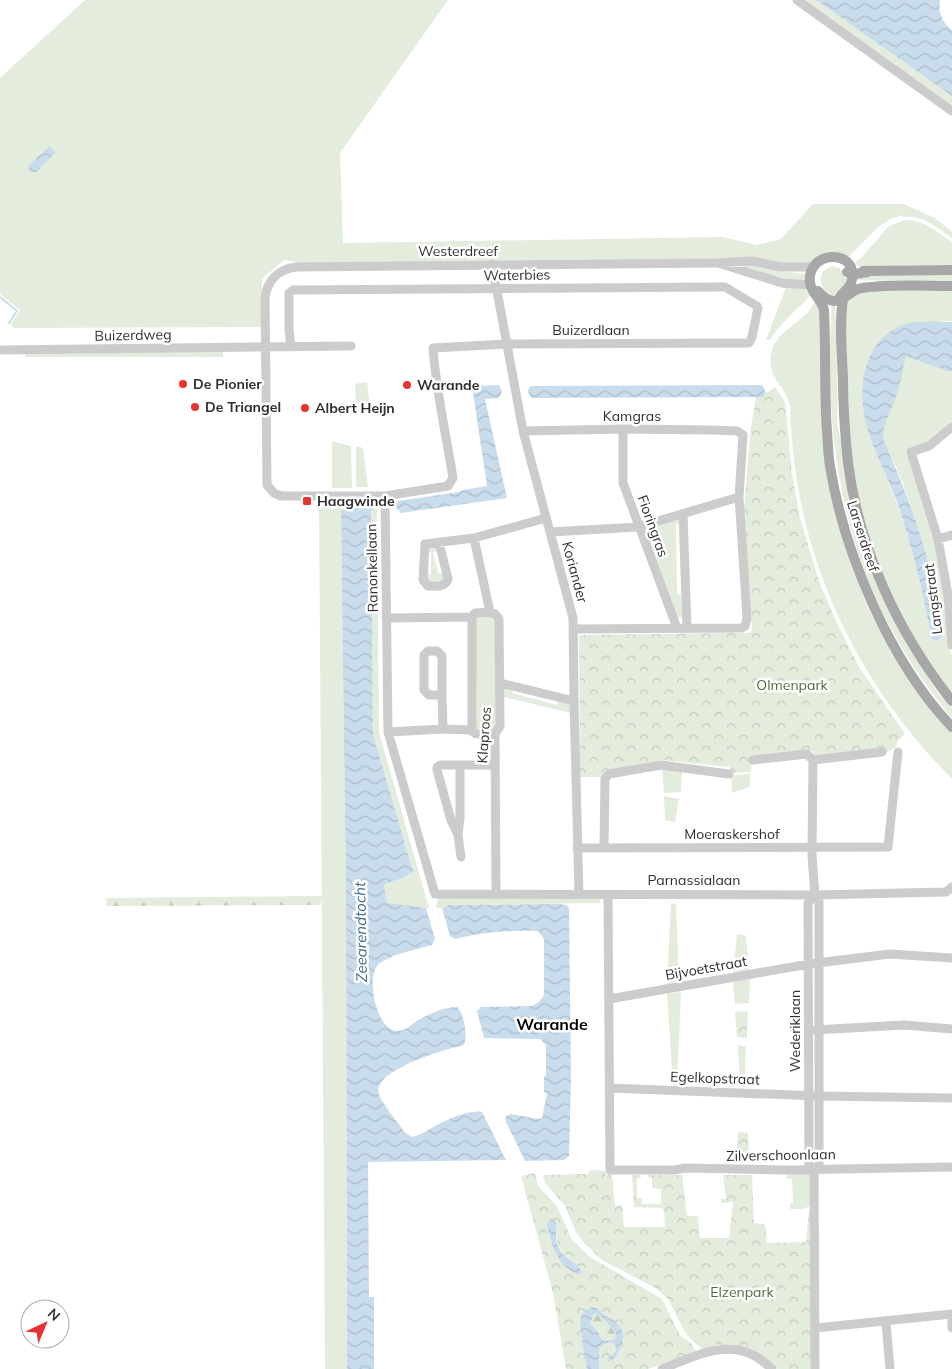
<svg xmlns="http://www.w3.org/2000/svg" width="952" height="1369" font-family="Mulish,sans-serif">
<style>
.grass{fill:#e4ecdd;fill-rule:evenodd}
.forest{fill:url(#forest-firs)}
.park{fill:url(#park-crowns);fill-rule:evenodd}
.water{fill:url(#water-waves);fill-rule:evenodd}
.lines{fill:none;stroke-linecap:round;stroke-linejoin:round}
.stream{stroke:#c9dcec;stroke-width:2}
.minor{stroke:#ccc;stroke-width:9}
.major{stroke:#a7a7a7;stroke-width:10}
.poi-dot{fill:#e63231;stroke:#fff;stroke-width:2}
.labels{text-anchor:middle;stroke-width:5;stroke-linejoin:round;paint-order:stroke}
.street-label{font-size:14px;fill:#2f2f2f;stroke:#fff}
.poi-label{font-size:14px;font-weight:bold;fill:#2f2f2f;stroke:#fff;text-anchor:start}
.park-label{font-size:14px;fill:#4e6b3c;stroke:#fff}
.water-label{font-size:15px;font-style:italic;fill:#3c6a92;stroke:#fff}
.quarter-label{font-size:16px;font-weight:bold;fill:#000;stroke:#fff}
</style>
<defs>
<pattern id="forest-firs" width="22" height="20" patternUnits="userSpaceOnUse" patternTransform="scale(1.25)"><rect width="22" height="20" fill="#e4ecdd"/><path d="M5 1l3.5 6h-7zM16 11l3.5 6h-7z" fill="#c4cbbe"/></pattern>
<pattern id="park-crowns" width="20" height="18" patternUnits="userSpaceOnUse" patternTransform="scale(1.25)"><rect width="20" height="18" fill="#e4ecdd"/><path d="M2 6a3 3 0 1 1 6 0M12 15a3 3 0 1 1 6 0" fill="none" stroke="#c4cbbe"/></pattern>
<pattern id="water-waves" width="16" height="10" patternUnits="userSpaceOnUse" patternTransform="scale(1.25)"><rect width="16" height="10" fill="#c9dcec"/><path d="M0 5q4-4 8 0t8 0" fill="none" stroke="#adbdcb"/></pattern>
</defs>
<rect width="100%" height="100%" fill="#fff"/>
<path class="grass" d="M85 0H448L340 153 343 243 723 237 757 245 781 239 813 204H904L935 218 952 232V238C936 227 923 215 903 217L902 215 891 219 878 227 848 257 812 263H302L284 260 262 279V327L13 328 11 324 20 310 0 294V78Z
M802 0H816L952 96V108Z
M905 220C924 220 937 232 952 242V265H907L864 268 853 264 862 257 889 226Z
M730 263H751L779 271 807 274 806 280H787Z
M832 266 839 268 848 278 845 285 834 296 824 291 820 280 823 271Z
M890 274H952V282L856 280V277Z
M786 287C797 287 805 286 811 295 797 310 781 322 770 340H766Z
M952 290V321L935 322 952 351V424L927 444 907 450C923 492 935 537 943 580 947 603 947 627 950 650L952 655V695C938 675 924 656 911 636 899 617 890 595 881 574 846 496 846 390 845 305L849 299 859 291ZM888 450C901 475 910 503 918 530 928 564 937 599 942 635L931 638C921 575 904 514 877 455Z
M816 301 819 305 833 501 850 563 868 608 896 659 952 733V779C877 704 823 608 801 504 796 479 793 453 791 428 790 421 791 413 790 406 785 383 765 379 772 350 777 333 795 326 807 313 810 309 813 305 816 301Z
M832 304H835L838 355 837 421 859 538 885 603 907 645 936 690 952 708V718C850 597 821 460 832 304Z
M223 350V357H25V351Z
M367 382 370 407 356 412 355 384Z
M332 441 351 446 352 488H332Z
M356 446 363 448 368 487H356Z
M319 500H373L377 508 379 732 429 908C421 908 394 905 387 903L384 886 389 882 410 876 411 864 373 734 371 511 374 510C364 503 358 504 345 506L341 511 346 898 347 1369H325Z
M678 519 682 523 676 524 677 594H681L682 617 676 618 659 567 644 532 648 531V528Z
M436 545 438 551 433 552 438 573H443L445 578 441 583 427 582 426 574H431V552H426V546Z
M490 615 496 618V730L479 731 475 728 474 720 477 719 475 617Z
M506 688H513L512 693 557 705 559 700 567 702 571 705V713L504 697V689Z
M662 769 682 771 681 792 664 793Z
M750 774V787L732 793 731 775Z
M664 796 679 799 675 822 665 820Z
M438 898H600V903L448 905 442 908H436Z
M671 903 676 904 679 981 667 985Z
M737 934 746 936 749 970 733 972Z
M750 979 749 1003 735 1004 733 982Z
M681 992 677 1085H673L667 994Z
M738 1045 746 1047 744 1087H740Z
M787 1174H809L811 1176 812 1206 801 1209H790V1203H793L792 1179H787Z"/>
<path class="forest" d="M322 896 321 905 106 906 107 898Z
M594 1314 599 1315 616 1332 615 1339 606 1341 602 1340 598 1332 590 1323 592 1316Z"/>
<path class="park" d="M775 387 785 402 792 474 800 518 819 581 835 619 859 667 905 734 898 740 896 747 886 753 816 756 811 750 752 757 751 772 731 773 730 767 661 760 608 771 604 773 602 777H580L579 635 733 633H750L752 630 744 507 751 427 757 392H768Z
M748 1011 747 1038 737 1037 735 1012Z
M738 1132 748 1133 749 1160H736Z
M590 1170 605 1171 606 1175 612 1174 615 1206 622 1205 624 1227H665L664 1210 662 1208 634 1207 632 1175H640L641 1178H637V1198H642V1204H661V1189L652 1188V1178L648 1177V1175H682L687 1216H698L700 1238H729L733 1202 721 1203V1199H726L723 1175H752L754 1223 765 1224 767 1243 806 1242 809 1209 812 1210V1369H778L754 1351 737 1346 716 1345 704 1351 686 1334 668 1299 657 1289 602 1260 586 1245 576 1232 565 1206 545 1183 543 1175 588 1174Z
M535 1173 538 1186 557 1206 572 1240 590 1257 662 1299 680 1335 692 1344 696 1352 648 1369H599V1349L603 1345 610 1342 615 1344 616 1350 611 1356 609 1362 624 1340C616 1327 610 1315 596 1308L581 1335 587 1369H566L553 1293 521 1176ZM548 1221 557 1223C555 1241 557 1252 575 1262L567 1269C559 1257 543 1234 548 1221Z"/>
<path class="water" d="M816 0H940C938 12 942 23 952 30V96Z
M50 146 55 153 36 172H30L29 167 30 164Z
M952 322V371H947L906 356C902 371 900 388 894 402 889 415 883 424 883 439 911 501 934 567 942 635L940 639 935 641 931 638C924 594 913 551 899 508 891 483 877 459 869 434 857 398 859 348 896 328 912 319 934 322 952 322Z
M499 385 502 392 499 398 485 399 507 498 401 513 395 506 398 501 459 492 463 490 487 486 472 386Z
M762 385 765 389 764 397 531 398 528 392 529 387 532 386Z
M364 504 369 505 374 510 371 511 373 734 413 871C406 881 393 878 384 886L387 903 426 908 435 939 432 945C418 949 388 955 378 965 366 977 376 1030 397 1031 405 1031 411 1025 417 1021 429 1014 443 1007 457 1007 464 1013 468 1036 464 1045 447 1049 371 1070 379 1094 382 1104 399 1123 405 1133L412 1137C418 1136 424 1132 430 1129 442 1122 468 1109 482 1112L506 1160 368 1162 369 1297H374V1369H347L346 898 341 511 345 506Z
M559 904 566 905 569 908 571 1079 569 1156 564 1160 525 1161 506 1122 505 1117 511 1114 538 1119 542 1118 547 1093 544 1092V1077L546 1075V1045L540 1039H536L484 1038 477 1011 481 1007 532 1006 539 1002 544 995V939L538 931C509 930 482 932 455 939L450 936 442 908 448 905Z
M551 1219 557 1223C555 1237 555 1249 568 1258 574 1263 579 1264 581 1272L580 1274C560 1272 549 1241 547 1224L548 1221Z
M592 1307C599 1308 601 1311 605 1315 609 1319 615 1320 618 1324 626 1332 624 1344 618 1353 615 1358 612 1361 606 1362L616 1350 615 1344 610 1342 603 1345 599 1349V1369H587C585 1356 577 1325 582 1314 584 1310 589 1309 592 1307ZM594 1314 599 1315 616 1332 615 1339 606 1341 602 1340 598 1332 590 1323Z"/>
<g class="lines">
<path class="stream" d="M0 297 17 311 9 323"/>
<path class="minor" d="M797 0 952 111
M492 264 523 431 573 618 574 701 579 894
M721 264 782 283 810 285
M291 347 289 329V293L293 290 716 287H725L757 306 758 308 752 337 749 343 506 344 433 348C436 391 446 434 453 478L448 486 385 496H281L274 493 267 485 265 298C267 280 279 269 296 267L716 263 752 261 781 267H814
M0 350 351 346
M952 427 929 446 911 452 938 539 948 595 952 645
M623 429V483L677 628
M523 431 623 429 710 430 737 431 743 435 739 497 745 586 747 619 745 626 742 628 574 629
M385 496 388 732 435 894 815 895 946 892 952 887
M683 514 687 628
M550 532 638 527 739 497
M474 538 490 612 495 614 499 619 500 726 495 734 496 895
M938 539 952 535
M439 542 448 579C445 588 436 586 428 586L423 580 425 544 474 538 546 518
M386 618 472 617
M500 683 574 701
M442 695V656L437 651H428L424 655V690L429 695H442L443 729
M470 730 472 726V617L475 613 490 612
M388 732 443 729 470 730 476 734H495
M753 760 807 754 813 760 882 752
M813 760 812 856 815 895 819 902V1168
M460 765V818L458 835 451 820 437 770V767L440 765H495
M458 835 461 857
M577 848 888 847 898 752
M604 848 605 779 609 774 661 765 729 774
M608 895 610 1170H675L684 1168 783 1170 952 1167
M609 999 809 964 890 954 952 958
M814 1030 904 1025 952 1029
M609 1088 819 1096 952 1098
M814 1168 815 1369
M809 1169 808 903 815 895
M886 1322 890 1369
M816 1328 952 1314V1328
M662 1369C691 1358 722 1340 753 1355 760 1358 766 1364 772 1369"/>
<path class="major" d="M863 271 952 270
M847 272 855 274 868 272
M818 291C822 296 827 300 834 301 846 301 851 289 862 288 891 284 922 286 952 286
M843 299C839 325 842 353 843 379 843 407 845 435 848 463 859 549 898 633 952 701
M838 301C840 292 851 290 852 279 857 248 806 250 810 283 812 294 822 300 824 310 826 350 824 391 827 431 828 443 828 454 830 466 844 553 890 662 952 727"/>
</g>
<g class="poi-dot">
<circle cx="183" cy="384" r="5"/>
<circle cx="407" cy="385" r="5"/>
<circle cx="195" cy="407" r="5"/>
<circle cx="305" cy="408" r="5"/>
<rect x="302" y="496" width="10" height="10" rx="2.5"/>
</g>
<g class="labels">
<g class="street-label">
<text x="458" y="256">Westerdreef</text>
<text transform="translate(517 275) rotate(-1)" y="5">Waterbies</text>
<text x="591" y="335">Buizerdlaan</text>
<text transform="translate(133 335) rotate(-1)" y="5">Buizerdweg</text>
<text x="632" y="421">Kamgras</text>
<text transform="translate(653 526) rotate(70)" y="5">Fioringras</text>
<text transform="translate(863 536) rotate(72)" y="5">Larserdreef</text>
<text transform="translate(372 568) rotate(-91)" y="5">Ranonkellaan</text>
<text transform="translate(575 572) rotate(75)" y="5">Koriander</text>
<text transform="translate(933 599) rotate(-97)" y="5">Langstraat</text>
<text transform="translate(484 735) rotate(-86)" y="5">Klaproos</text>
<text x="732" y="839">Moeraskershof</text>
<text x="694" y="885">Parnassialaan</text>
<text transform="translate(706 968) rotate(-10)" y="5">Bijvoetstraat</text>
<text transform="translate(795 1031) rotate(-90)" y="5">Wederiklaan</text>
<text transform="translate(715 1078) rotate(2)" y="5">Egelkopstraat</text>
<text transform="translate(781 1155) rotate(-1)" y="5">Zilverschoonlaan</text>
</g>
<g class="poi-label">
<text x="193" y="389">De Pionier</text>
<text x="417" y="390">Warande</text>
<text x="205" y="412">De Triangel</text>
<text x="315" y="413">Albert Heijn</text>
<text x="317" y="506">Haagwinde</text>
</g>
<g class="park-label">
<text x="792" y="690">Olmenpark</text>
<text x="742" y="1297">Elzenpark</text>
</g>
<g class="water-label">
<text transform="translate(361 932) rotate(-91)" y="5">Zeearendtocht</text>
</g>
<g class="quarter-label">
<text x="552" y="1030">Warande</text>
</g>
</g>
<g transform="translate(45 1324) rotate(44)"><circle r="24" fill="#ffffff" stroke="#acacac"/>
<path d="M0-4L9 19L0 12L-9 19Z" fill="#e63231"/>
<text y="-8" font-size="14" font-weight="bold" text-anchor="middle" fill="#2f2f2f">N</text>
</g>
</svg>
